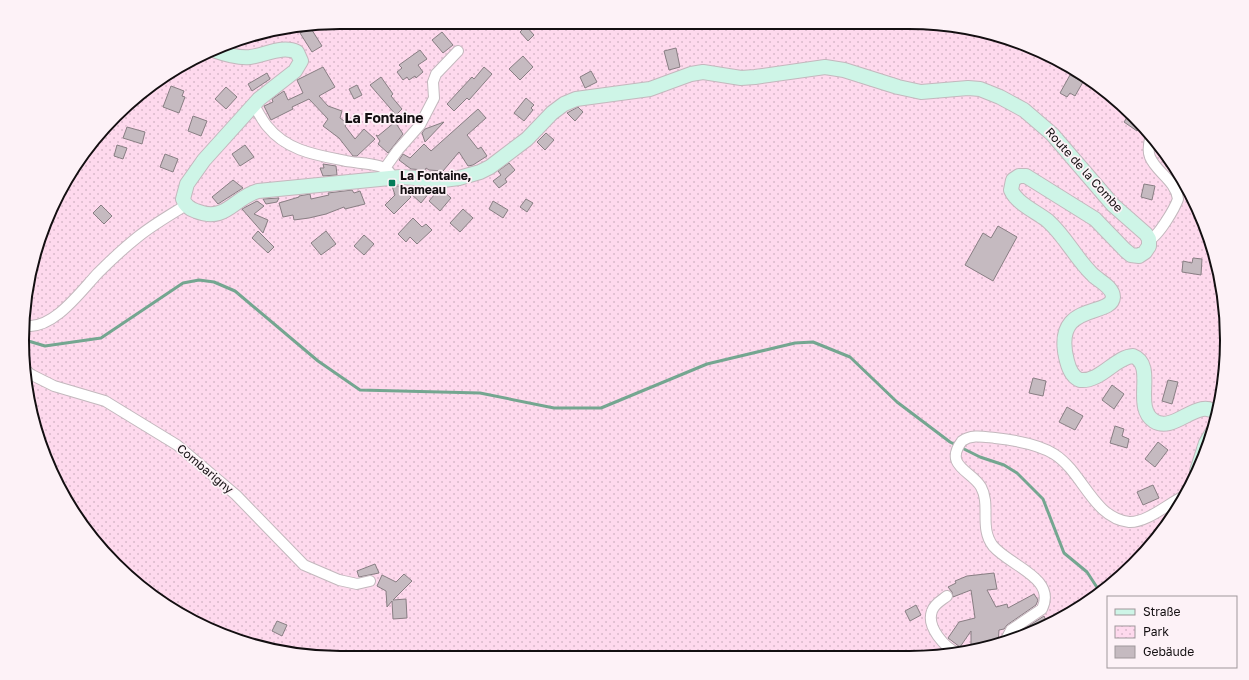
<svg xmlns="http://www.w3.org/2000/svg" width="1249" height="680" font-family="'Golos Text',sans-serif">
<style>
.park{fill:url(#park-dots)}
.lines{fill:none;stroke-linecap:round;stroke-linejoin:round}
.stream{stroke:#74a690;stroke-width:3}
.building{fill:#c5bac0;stroke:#887e83}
.street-casing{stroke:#c3b8bd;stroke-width:12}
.secondary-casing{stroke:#c3b8bd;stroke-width:16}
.street{stroke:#fff;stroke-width:10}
.secondary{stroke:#cef5e7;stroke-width:14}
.poi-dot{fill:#037d5a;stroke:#fdf2f7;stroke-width:1.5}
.labels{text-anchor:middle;stroke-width:3.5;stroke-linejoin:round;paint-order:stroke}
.street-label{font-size:12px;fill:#130f11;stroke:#fdf2f7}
.poi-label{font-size:12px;font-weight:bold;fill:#130f11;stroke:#fdf2f7;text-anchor:start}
.quarter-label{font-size:14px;font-weight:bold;fill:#130f11;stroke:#fdf2f7}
.rim{fill:none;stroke:#130f11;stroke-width:2}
</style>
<defs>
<pattern id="park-dots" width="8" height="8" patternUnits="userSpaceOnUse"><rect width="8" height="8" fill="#fed9ed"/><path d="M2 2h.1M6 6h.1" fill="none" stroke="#d9b9ca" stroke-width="1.8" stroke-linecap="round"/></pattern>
</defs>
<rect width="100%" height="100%" fill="#fdf2f7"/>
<path class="park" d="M340 22 930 23 992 33 1068 64 1118 101 1161 146 1194 199 1216 257 1226 319 1224 381 1210 442 1185 499 1148 550 1086 604 1011 641 950 655 319 657 257 647 181 616 101 550 46 462 23 361 33 258 75 164 146 88 238 39Z"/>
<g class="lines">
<path class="stream" d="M25 340 45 346 101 338 183 283 199 280 214 282 235 291 318 361 360 390 480 393 554 408H601L707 364 795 343 813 342 850 357 897 402 950 442 980 457 1004 465 1017 473 1043 499 1064 553 1087 572 1100 592"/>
</g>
<path class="building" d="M526 26 534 35 528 41 520 32Z
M310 27 322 46 312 52 300 33 304 31V28Z
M442 32 453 45 443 53 432 40Z
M676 48 680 67 669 70 664 51Z
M420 50 427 59 418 65 423 72 416 78 415 76 409 80 407 77 403 80 397 72 402 68 399 65Z
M523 56 533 67 520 80 509 69Z
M323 67 335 87 319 96 328 106 342 111 340 118 347 123 345 126 355 139 364 129 375 139 357 156H353L339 138 323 126 328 119 309 99 292 107 293 109 271 120 264 106 273 102 272 99 284 91 288 100 303 93 297 80Z
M484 67 492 74 469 100 467 98 454 111 447 104 472 77 474 79Z
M591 71 597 82 585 88 580 77Z
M267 73 270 79 252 91 248 84Z
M1070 75 1083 82 1075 96 1070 93 1067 97 1060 93Z
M381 77 393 94 391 96 402 109 396 115 370 85Z
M357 85 362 95 354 99 349 89Z
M171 86 184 91 182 96 185 97 179 113 163 107Z
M226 87 237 97 226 109 215 99Z
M526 98 534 105 531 108 533 110 524 121 514 113Z
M578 107 583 112 575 121 567 113Z
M478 109 486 118 467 135 478 149 481 147 487 156 473 165 468 166 459 152 443 171 429 170 426 168 425 170 411 169 399 160 403 154 410 158 424 144 431 151Z
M1130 113 1141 125 1137 131 1124 122Z
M193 116 207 121 201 136 188 131Z
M395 122 403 134 388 153 378 144 380 141 376 135 378 136Z
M444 122 425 142 422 133 425 129Z
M127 127 145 132 142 144 123 138Z
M546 133 554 140 545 150 537 142Z
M117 145 127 148 123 159 114 156Z
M245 145 254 157 240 166 232 154Z
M165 154 178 159 173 172 160 167Z
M509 163 515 170 505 179 507 182 499 188 493 181 501 175 498 171Z
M323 164 336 166 337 175 323 176 320 168H324Z
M233 180 243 188 218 204 212 197Z
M1144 184 1155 186 1152 200 1141 197Z
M392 186H399L411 197 394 214 385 205 395 195Z
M415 187H422L429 193 421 203 410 193Z
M440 188 451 198 440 211 429 201Z
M352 190 354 193 360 191 365 204 345 209 344 207 326 214 309 218 294 220 293 215 283 217 279 203 299 197V196L310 194 311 199 329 195 328 193Z
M279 198 277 202 266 204 263 199Z
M526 199 533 203 527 212 520 207Z
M257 201 264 206 254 214 268 220 263 233 242 209Z
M493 201 508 210 503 218 489 209Z
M101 205 112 216 104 224 93 213Z
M463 209 473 218 460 232 450 223Z
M413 218 422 227 426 224 432 230 417 244 410 237 406 242 398 234Z
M998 226 1017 237 993 281 965 265 983 233 991 238Z
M258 231 274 247 268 253 252 238Z
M326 231 336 244 321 255 311 243Z
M364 235 374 244 364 255 354 246Z
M1193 258 1202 259 1201 275 1182 272 1183 261 1192 263Z
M1033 378 1046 381 1043 396 1029 393Z
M1168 380 1178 382 1172 404 1162 401Z
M1112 385 1124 394 1114 409 1102 400Z
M1067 407 1083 416 1075 430 1059 422Z
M1115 426 1124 429 1122 436 1129 439 1127 448 1110 443Z
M1158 442 1168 450 1155 467 1145 459Z
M1153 485 1159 498 1143 505 1137 492Z
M375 564 379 573 359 577 357 571Z
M994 573 997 589 987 590 996 607 1007 604 1008 608 1034 594 1038 600 1036 605 1007 625 1004 629 999 630 998 644 971 650V631L960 647 948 638 959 622 975 618 971 590 953 597 952 592 948 587 956 583 955 581 967 576Z
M404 574 412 581 393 600 406 599 407 618 393 619 392 601 387 607 386 591 377 586 382 575 396 582Z
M916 605 921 615 910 621 905 611Z
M1044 616 1047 623 1020 637 1019 632Z
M277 621 287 625 282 636 272 631Z"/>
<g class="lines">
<g class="street-casing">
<path id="street" d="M254 105C258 112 262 120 267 126 287 151 316 155 346 161 359 164 389 162 392 177
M385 168 398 150 420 125 434 98 433 82 436 74 458 51
M1149 240C1158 237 1175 208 1178 199 1176 181 1156 172 1150 157 1147 150 1149 142 1151 135
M26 326C54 329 81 291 98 273 111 260 125 247 139 236 154 224 170 215 186 205
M25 369 30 374 54 386 105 401 177 445 236 495 304 565 339 580 357 584 370 581
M947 596C942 600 934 604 932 611 926 627 945 648 958 653
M1004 643 1011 630 1042 609C1057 578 1010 566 993 546 979 528 991 505 981 487 972 471 943 466 962 441 972 434 984 437 995 438 1013 440 1038 444 1054 454 1083 472 1093 518 1129 522 1147 523 1170 502 1186 495"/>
</g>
<g class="secondary-casing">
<path id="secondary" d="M216 51C227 55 238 58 250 57 266 55 282 45 297 52L301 61 295 71 259 99 204 160 187 184 183 199C185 206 190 209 196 211 226 223 233 198 258 191L400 177 443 180 459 178 480 172 490 167 527 139 552 113 564 104 576 99 650 89 691 74 703 72 741 78 755 77 825 67 844 70 898 87 921 92 968 88 980 89 1000 97 1024 110 1052 134 1113 205 1146 234 1149 239V246L1145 252 1139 256 1131 255 1125 250 1095 219 1026 176H1019L1013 180 1011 190C1017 204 1037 212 1048 221 1066 237 1076 259 1093 275 1099 281 1113 287 1113 297 1112 318 1051 300 1067 361 1069 369 1072 377 1080 380 1101 382 1115 357 1133 356 1157 365 1132 407 1154 421 1175 434 1199 395 1217 414
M1197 471 1206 443 1213 431"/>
</g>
<use href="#street" class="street"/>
<use href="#secondary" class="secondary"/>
</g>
<rect class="poi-dot" x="388" y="179" width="8" height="8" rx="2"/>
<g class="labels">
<g class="street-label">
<text transform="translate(1084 170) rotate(48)" y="4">Route de la Combe</text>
<text transform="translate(205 469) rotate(40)" y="4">Combarigny</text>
</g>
<g class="poi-label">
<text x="400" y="180">La Fontaine,<tspan x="400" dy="14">hameau</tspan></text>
</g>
<g class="quarter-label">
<text x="384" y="123">La Fontaine</text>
</g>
</g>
<path d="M0 0H1249V680H0ZM340 29H909A311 311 0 0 1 1220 340V340A311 311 0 0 1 909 651H340A311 311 0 0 1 29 340V340A311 311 0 0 1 340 29Z" fill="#fdf2f7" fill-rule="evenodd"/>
<path class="rim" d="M340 29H909A311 311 0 0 1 1220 340V340A311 311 0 0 1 909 651H340A311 311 0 0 1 29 340V340A311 311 0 0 1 340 29Z"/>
<rect x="1107" y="596" width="130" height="72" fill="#fdf2f7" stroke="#9f979b"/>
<rect x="1115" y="609" width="20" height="6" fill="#cef5e7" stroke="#9f979b"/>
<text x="1143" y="616" font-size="12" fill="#130f11">Straße</text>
<rect x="1115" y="626" width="20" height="12" fill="url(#park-dots)" stroke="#9f979b"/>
<text x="1143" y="636" font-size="12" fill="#130f11">Park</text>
<rect x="1115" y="646" width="20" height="12" fill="#c5bac0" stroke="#9f979b"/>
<text x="1143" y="656" font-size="12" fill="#130f11">Gebäude</text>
</svg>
